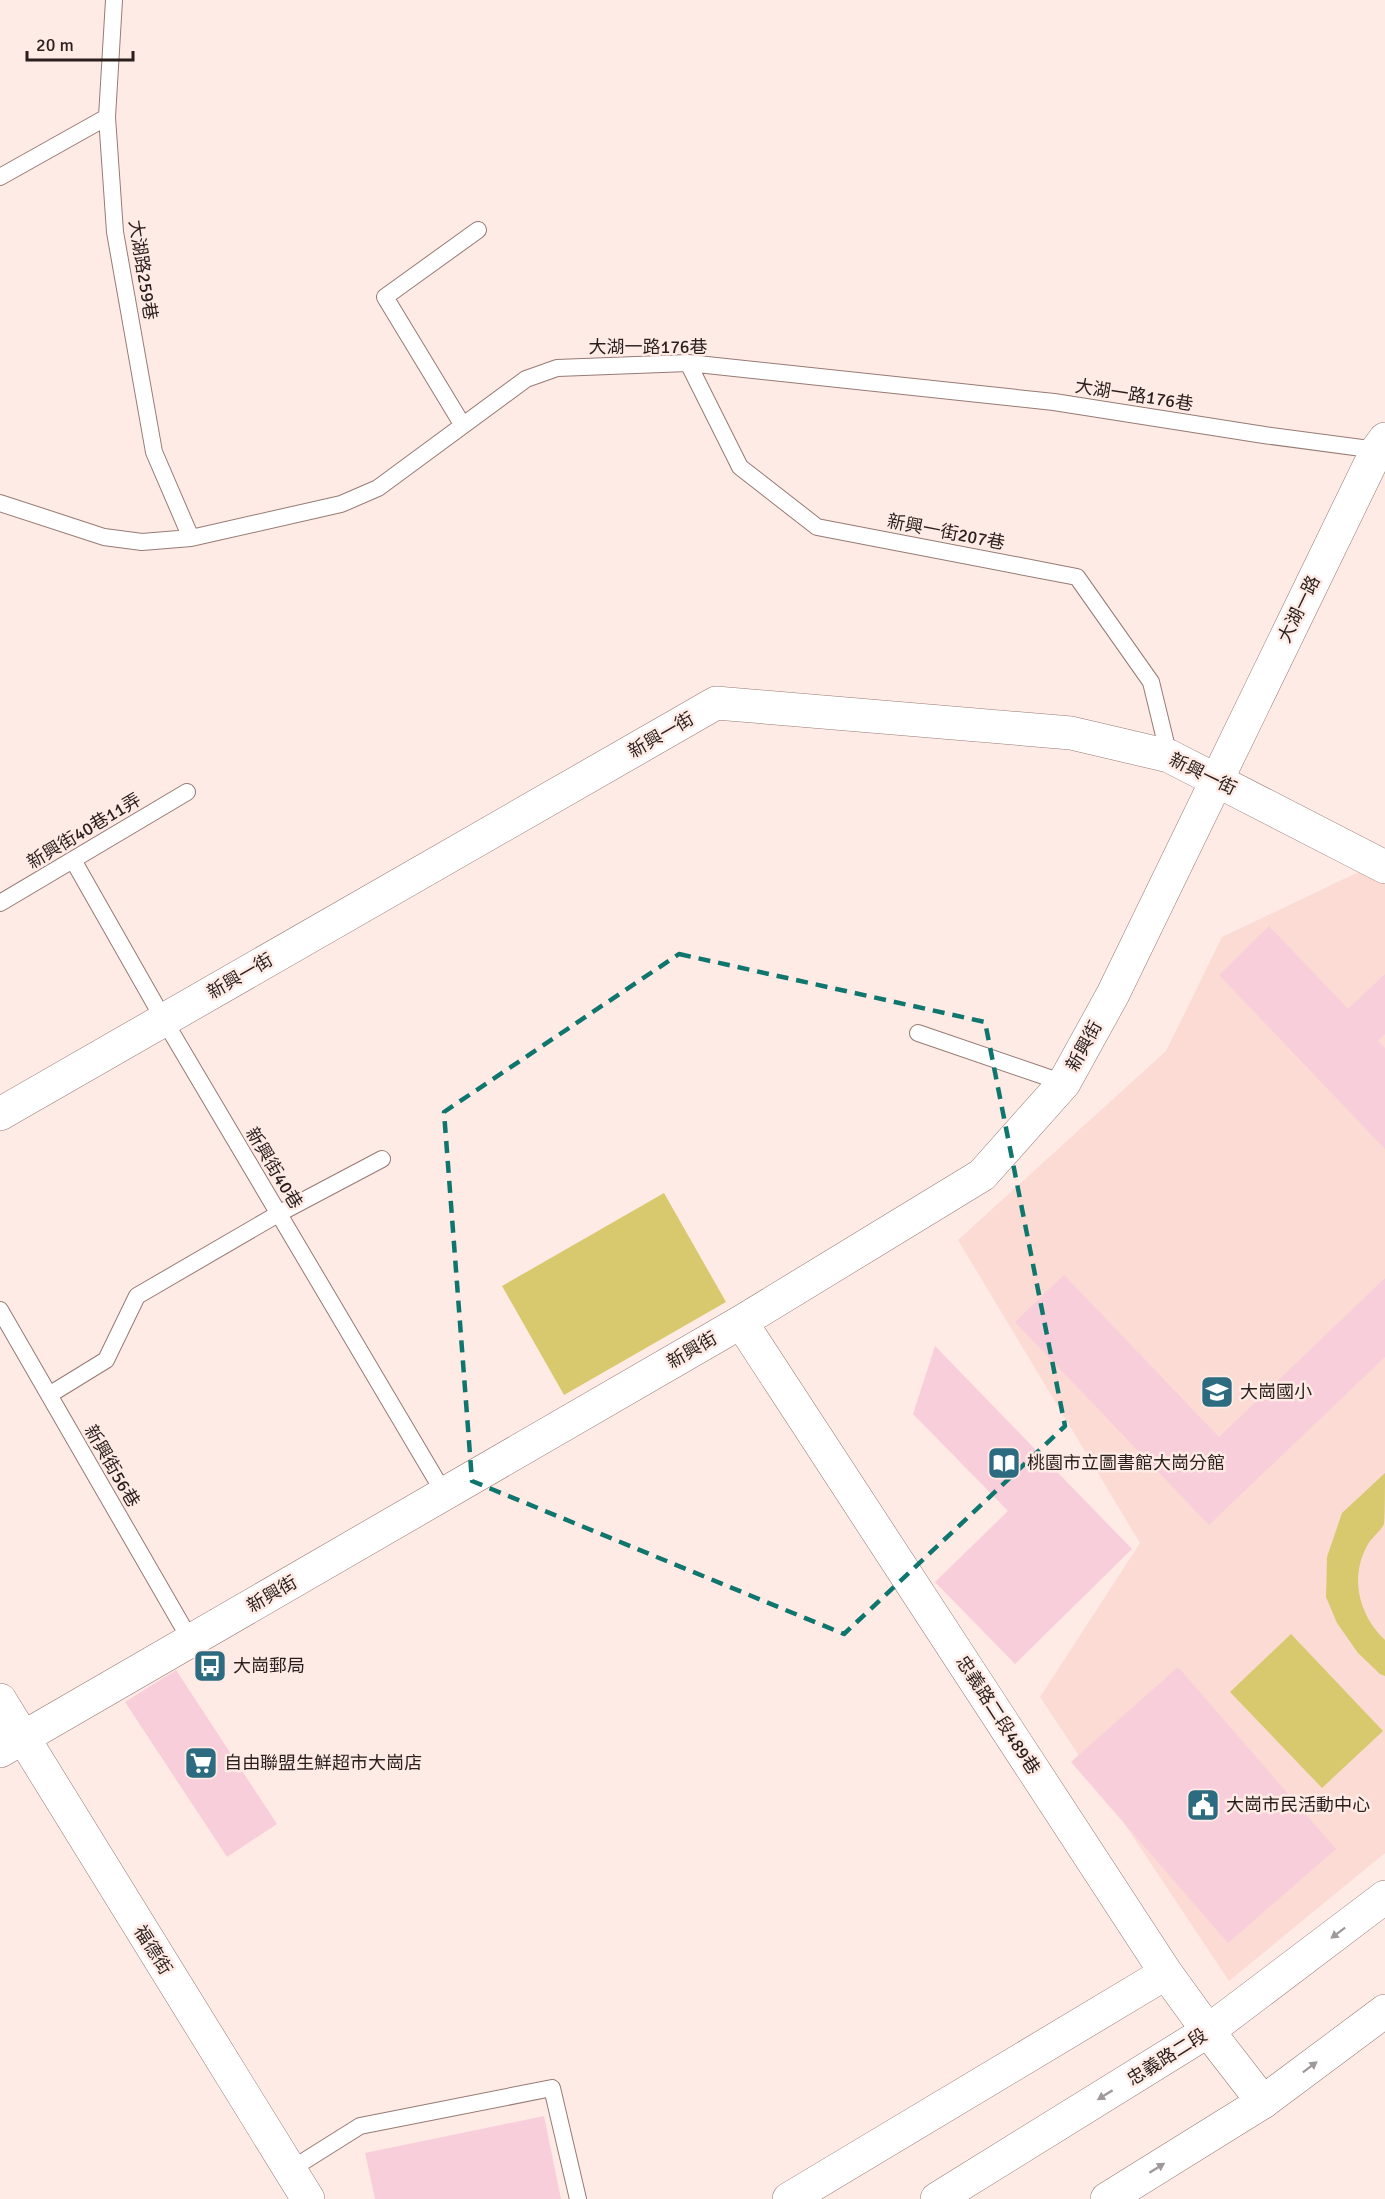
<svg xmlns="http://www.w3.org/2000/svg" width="1385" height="2199" font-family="Signika,'Noto Sans TC',sans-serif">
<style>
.built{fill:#fbdbd4}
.green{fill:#d9c96e}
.building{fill:#f8ceda}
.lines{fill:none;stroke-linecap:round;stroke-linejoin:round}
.service-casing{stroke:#977a74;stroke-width:18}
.minor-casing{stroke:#977a74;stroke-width:34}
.secondary-casing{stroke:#977a74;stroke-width:34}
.service{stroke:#fff;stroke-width:16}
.minor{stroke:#fff;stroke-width:33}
.secondary{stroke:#fff;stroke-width:33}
.oneway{fill:#9f9a99}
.marked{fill:none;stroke:#0f766e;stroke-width:4.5;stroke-dasharray:12 8;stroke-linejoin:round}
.labels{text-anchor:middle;stroke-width:5;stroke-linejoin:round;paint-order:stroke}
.street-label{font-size:18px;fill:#2a1f1c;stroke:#feebe6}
.poi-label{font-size:18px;fill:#2a1f1c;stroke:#feebe6;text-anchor:start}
</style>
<rect width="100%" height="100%" fill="#feebe6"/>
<path class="built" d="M1365 869 1385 877V1853L1229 1981 1040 1697 1140 1543 958 1240 1166 1051 1222 937Z"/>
<path class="green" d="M664 1193 726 1302 564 1395 502 1286Z
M1385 1473C1385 1482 1385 1519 1384 1524 1380 1532 1371 1538 1367 1546 1349 1579 1360 1616 1385 1640V1676L1380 1674 1358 1653 1337 1623 1326 1597 1327 1557 1342 1513Z
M1291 1634 1383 1731 1322 1788 1230 1692Z"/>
<path class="building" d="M1269 926 1348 1009 1385 974V1034L1378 1041 1385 1048V1149L1219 975Z
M1064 1275 1219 1437 1385 1278V1357L1209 1525 1015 1322Z
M935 1346 1132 1549 1015 1664 935 1582 1008 1511 913 1414Z
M1178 1667 1336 1849 1228 1943 1071 1762Z
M176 1670 277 1824 227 1857 125 1702Z
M544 2116 561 2199H375L365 2153Z"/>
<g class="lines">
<g class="service-casing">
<path id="service" d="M114 0 107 117 115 232 154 452 191 538
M0 177 107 117
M688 363 740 467 817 527 1077 577 1151 682 1169 756
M462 424 385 297 478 230
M0 503 104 537 142 542 191 538 341 504 378 488 526 379 557 368 688 363 1054 402 1264 435 1377 450
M73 860 164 1020 444 1493
M0 903 187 792
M918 1033 1064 1083
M0 1310 191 1641
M49 1395 106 1360 137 1296 278 1214 382 1159
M290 2170 360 2126 552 2088 578 2199"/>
</g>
<g class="minor-casing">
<path id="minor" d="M0 1114 716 703 1071 733 1169 756 1385 867
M741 1322 1166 1973 1208 2031 1263 2102
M0 1700 308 2199
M0 1751 741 1322 982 1175 1064 1083 1113 994 1377 450 1385 439
M789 2199 1166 1973"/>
</g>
<g class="secondary-casing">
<path id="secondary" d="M937 2199 1208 2031 1385 1897
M1107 2199 1263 2102 1385 2011"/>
</g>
<use href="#service" class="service"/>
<use href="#minor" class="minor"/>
<use href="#secondary" class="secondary"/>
</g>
<defs><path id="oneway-solid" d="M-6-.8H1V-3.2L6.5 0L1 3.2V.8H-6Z" transform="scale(1.5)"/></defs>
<g class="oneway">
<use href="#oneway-solid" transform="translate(1338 1933) rotate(143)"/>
<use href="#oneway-solid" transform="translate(1310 2067) rotate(-37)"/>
<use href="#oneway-solid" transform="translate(1105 2095) rotate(148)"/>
<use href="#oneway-solid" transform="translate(1157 2168) rotate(-32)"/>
</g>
<path class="marked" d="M679 954 985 1022 1065 1426 844 1634 472 1481 444 1112Z"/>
<defs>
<g id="school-square" transform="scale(1.725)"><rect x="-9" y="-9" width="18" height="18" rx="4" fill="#2d6b81" stroke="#feebe6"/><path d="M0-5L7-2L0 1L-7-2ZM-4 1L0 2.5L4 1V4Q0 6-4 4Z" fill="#fff"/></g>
<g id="library-square" transform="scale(1.725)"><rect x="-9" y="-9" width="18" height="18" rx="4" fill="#2d6b81" stroke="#feebe6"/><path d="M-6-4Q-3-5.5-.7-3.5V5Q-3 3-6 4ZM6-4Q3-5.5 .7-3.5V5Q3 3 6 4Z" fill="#fff"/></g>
<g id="bus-square" transform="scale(1.725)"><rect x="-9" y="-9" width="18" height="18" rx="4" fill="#2d6b81" stroke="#feebe6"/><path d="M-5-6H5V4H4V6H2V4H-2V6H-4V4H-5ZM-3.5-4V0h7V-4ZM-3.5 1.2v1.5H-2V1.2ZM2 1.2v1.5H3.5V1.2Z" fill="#fff"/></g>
<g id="supermarket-square" transform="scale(1.725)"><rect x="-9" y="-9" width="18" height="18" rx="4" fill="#2d6b81" stroke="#feebe6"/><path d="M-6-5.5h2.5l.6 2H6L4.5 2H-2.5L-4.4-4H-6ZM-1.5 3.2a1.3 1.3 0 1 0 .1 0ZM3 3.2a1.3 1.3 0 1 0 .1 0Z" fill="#fff"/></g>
<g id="civic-square" transform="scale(1.725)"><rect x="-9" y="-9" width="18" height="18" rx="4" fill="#2d6b81" stroke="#feebe6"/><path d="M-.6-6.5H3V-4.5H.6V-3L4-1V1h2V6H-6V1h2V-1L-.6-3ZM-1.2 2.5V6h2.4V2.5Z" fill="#fff"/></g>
</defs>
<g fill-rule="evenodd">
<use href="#school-square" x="1217" y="1392"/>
<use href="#library-square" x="1004" y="1463"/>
<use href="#bus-square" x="210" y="1666"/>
<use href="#supermarket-square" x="201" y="1763"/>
<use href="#civic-square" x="1203" y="1805"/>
</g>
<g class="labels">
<g class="street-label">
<text transform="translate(143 270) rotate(81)" y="6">大湖路259巷</text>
<text x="648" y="353">大湖一路176巷</text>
<text transform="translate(1134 395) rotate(9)" y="6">大湖一路176巷</text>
<text transform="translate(946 532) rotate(11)" y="6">新興一街207巷</text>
<text transform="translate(1299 609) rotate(-64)" y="6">大湖一路</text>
<text transform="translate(661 735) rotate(-30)" y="6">新興一街</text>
<text transform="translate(1203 774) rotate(26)" y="6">新興一街</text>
<text transform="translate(84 831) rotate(-31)" y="6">新興街40巷11弄</text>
<text transform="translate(240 976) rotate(-30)" y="6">新興一街</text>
<text transform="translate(1084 1046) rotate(-61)" y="6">新興街</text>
<text transform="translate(274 1168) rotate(59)" y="6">新興街40巷</text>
<text transform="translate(692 1350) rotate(-30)" y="6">新興街</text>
<text transform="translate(112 1466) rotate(60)" y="6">新興街56巷</text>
<text transform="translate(272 1594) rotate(-30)" y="6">新興街</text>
<text transform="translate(998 1715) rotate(57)" y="6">忠義路二段489巷</text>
<text transform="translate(153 1950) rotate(58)" y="6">福德街</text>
<text transform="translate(1167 2057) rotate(-32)" y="6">忠義路二段</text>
</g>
<g class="poi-label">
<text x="1240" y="1398">大崗國小</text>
<text x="1027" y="1469">桃園市立圖書館大崗分館</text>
<text x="233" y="1672">大崗郵局</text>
<text x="224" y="1769">自由聯盟生鮮超市大崗店</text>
<text x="1226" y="1811">大崗市民活動中心</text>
</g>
</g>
<path d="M27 51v9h106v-9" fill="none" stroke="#2a1f1c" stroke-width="3"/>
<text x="36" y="51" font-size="18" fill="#2a1f1c" stroke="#feebe6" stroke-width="4.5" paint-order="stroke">20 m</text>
</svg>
